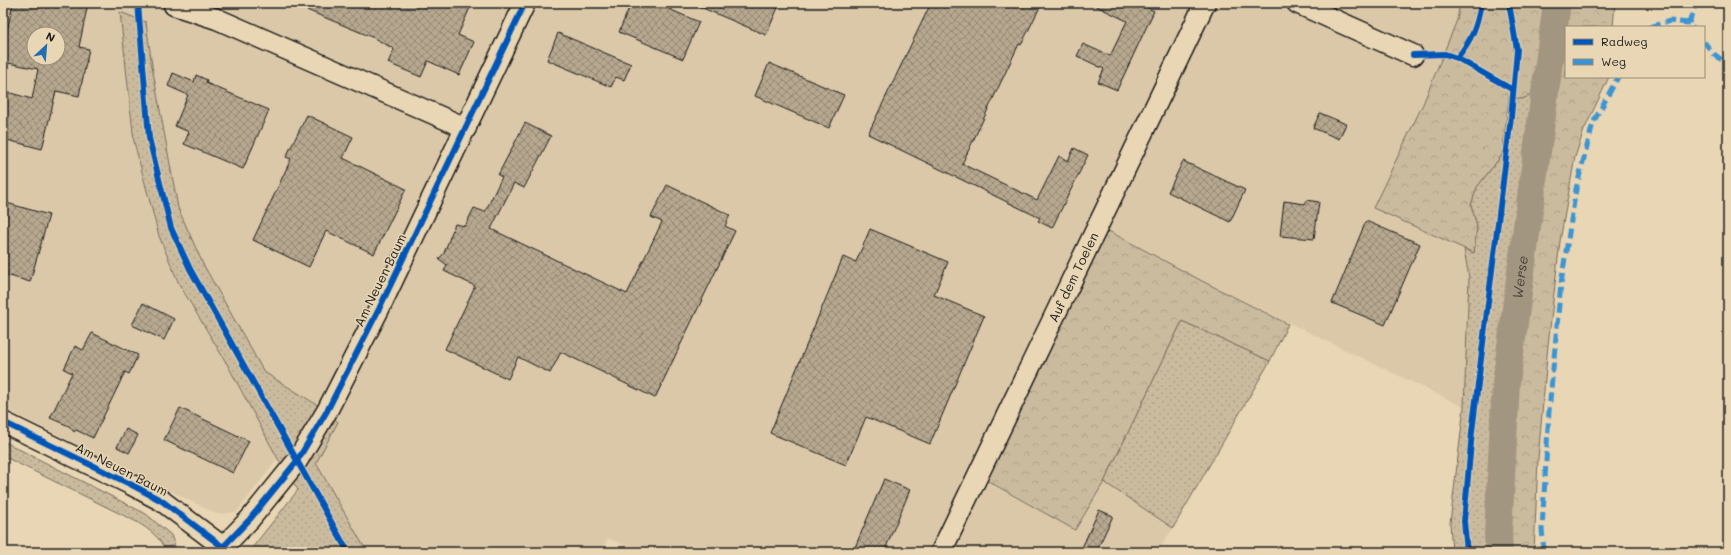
<svg xmlns="http://www.w3.org/2000/svg" width="1731" height="555" font-family="Mali,sans-serif">
<style>
.built{fill:#dac8a9;fill-rule:evenodd}
.grass{fill:url(#grass-dots);stroke:#746c5d}
.forest{fill:url(#forest-crowns);stroke:#746c5d}
.lines{fill:none;stroke-linecap:round;stroke-linejoin:round}
.river{stroke:#a39680;stroke-width:28}
.building{fill:url(#building-cross-hatch);stroke:#1c1c1c;fill-rule:evenodd}
.minor-casing{stroke:#1c1c1c;stroke-width:23}
.minor{stroke:#e9d6b4;stroke-width:20}
.quiet{stroke:#3a94d4;stroke-width:5;stroke-dasharray:10 5;stroke-linecap:butt}
.cycleway-casing{stroke:#e9d6b4;stroke-width:8}
.cycleway{stroke:#0057b8;stroke-width:6}
.labels{text-anchor:middle;stroke-width:3;stroke-linejoin:round;paint-order:stroke}
.street-label{font-size:13px;fill:#1c1c1c;stroke:#e9d6b4}
.water-label{font-size:14px;font-style:italic;fill:#44413a;stroke:#e9d6b4}
</style>
<defs>
<pattern id="grass-dots" width="8" height="8" patternUnits="userSpaceOnUse"><rect width="8" height="8" fill="#cbbb9e"/><path d="M2 2h.1M6 6h.1" fill="none" stroke="#aea088" stroke-width="1.8" stroke-linecap="round"/></pattern>
<pattern id="forest-crowns" width="20" height="18" patternUnits="userSpaceOnUse"><rect width="20" height="18" fill="#cbbb9e"/><path d="M2 6a3 3 0 1 1 6 0M12 15a3 3 0 1 1 6 0" fill="none" stroke="#aea088"/></pattern>
<pattern id="building-cross-hatch" width="8" height="8" patternUnits="userSpaceOnUse"><rect width="8" height="8" fill="#b7a88f"/><path d="M0 0l8 8M0 8l8-8" fill="none" stroke="#948874"/></pattern>
</defs>
<rect width="100%" height="100%" fill="#e9d6b4"/>
<filter id="ink" filterUnits="userSpaceOnUse"><feTurbulence type="fractalNoise" baseFrequency=".025" numOctaves="2"/><feDisplacementMap in="SourceGraphic" scale="8" xChannelSelector="R" yChannelSelector="G"/><feConvolveMatrix kernelMatrix="1 2 1 2 8 2 1 2 1" color-interpolation-filters="sRGB"/></filter>
<g filter="url(#ink)">
<path class="built" d="M3 3H1460L1457 20 1423 104 1373 208 1464 249 1469 278 1464 407 1202 281 1105 228 983 480 1075 530 1104 482 1173 528 1157 552H641L608 538 601 552H367L316 463 327 411 264 372 203 264 178 208 152 66 146 23 120 12 133 142 159 237 178 284 227 364 277 459 237 512 217 514 3 408ZM34 34H58V58H34Z"/>
<path class="grass" d="M120 12 146 22 152 66 178 208 203 264 264 372 327 411 338 422 316 463 367 552H254L252 548 298 490 278 459 227 364 179 284 159 236 134 142Z
M1538 92 1498 393 1488 535 1489 552H1452L1450 523 1464 407 1469 278 1464 249 1474 253 1477 226 1471 205 1477 187 1502 155 1509 156 1516 97 1522 99Z
M1182 321 1270 361 1173 528 1104 482Z
M3 441 146 514 171 535 177 552H166C160 537 150 530 137 522L3 456Z"/>
<path class="forest" d="M1460 3H1615L1613 27H1566V77H1609L1584 130 1575 157 1560 241 1548 345 1538 459 1534 552H1507V537L1522 340 1552 95 1538 92 1522 99 1509 96 1502 155 1477 187 1471 205 1477 226 1474 253 1373 208 1423 104 1457 20Z
M1105 229 1202 281 1288 324 1270 361 1182 321 1104 482 1075 530 984 479Z"/>
<g class="lines">
<path class="river" id="s1" d="M1499 552 1498 534 1506 383 1557 3"/>
</g>
<path class="building" d="M13 3H88L79 47 89 49 79 96 56 91 42 149 3 139V108L7 92 32 99 38 69 3 62 5 51 3 48V41L5 40ZM34 34H58V58H34Z
M290 3H472L458 35 474 42 459 75 428 61 421 77 388 63 394 49 374 38Z
M631 3H655L699 22 683 59 619 32Z
M691 3H780L766 35Z
M931 3H1042L1021 45 1019 44 962 164 1037 200 1059 156 1068 161 1074 148 1088 155 1052 228 1038 221 1040 218 868 134Z
M1090 3H1138L1154 11 1117 90 1098 82 1104 69 1077 56 1083 44 1110 56 1127 21Z
M558 33 631 64 624 80 616 77 611 87 547 60Z
M769 63 844 95 829 128 755 96Z
M173 73 194 82 196 75 207 80 206 83 269 110 243 169 184 144 189 132 175 126 188 95 168 86Z
M1320 113 1346 124 1339 139 1313 128Z
M307 115 353 137 343 158 406 189 374 254 326 231 309 267 253 240 291 159 286 157Z
M525 123 551 136 524 188 514 183 491 229 627 294 662 222 651 217 667 185 730 215 725 226 735 231 655 398 561 352 550 373 518 357 508 379 445 349 475 286 444 271 447 265 439 259 444 253 455 224 465 226 474 208 485 212 502 177 498 175Z
M1183 161 1245 190 1230 222 1168 192Z
M1306 200 1319 202 1314 239 1280 236 1284 201 1305 204Z
M3 202 49 215 30 282 3 274Z
M1366 221 1420 244 1385 325 1332 303Z
M870 229 948 262 934 295 984 316 930 444 866 417 846 465 770 433 843 257 856 262Z
M143 303 174 319 164 340 132 325Z
M92 333 138 355 129 374 125 372 93 438 76 430 74 432 69 426 50 418 72 373 64 369 75 346 83 350Z
M180 408 249 441 233 473 164 440Z
M126 429 138 435 129 453 117 447Z
M884 479 910 490 884 552H853Z
M1099 510 1113 516 1096 552H1080Z"/>
<g class="lines">
<g class="minor-casing">
<g id="minor">
<path d="M1297 3 1413 55"/>
<path d="M174 5 217 19 466 128"/>
<path d="M3 422 132 485 162 501 223 547 250 519 297 461 327 411 379 309 525 3"/>
<path id="s2" d="M941 552 1205 3"/>
</g>
</g>
<use href="#minor" class="minor"/>
<path class="quiet" d="M1689 23 1696 3
M1650 27 1670 21 1689 23 1693 27
M1704 42 1714 54 1728 65
M1544 552 1542 529 1549 411 1561 283 1576 189 1593 123 1618 77"/>
<g class="cycleway-casing">
<path id="cycleway" d="M138 3 149 138 171 228 190 269 348 552
M1413 55 1445 54 1457 58 1513 90
M1457 58C1472 39 1477 27 1481 3
M3 422 132 485 162 501 223 547 250 519 297 461 327 411 379 309 525 3
M1467 552 1464 521 1472 432 1511 117 1517 50 1509 3"/>
</g>
<use href="#cycleway" class="cycleway"/>
</g>
</g>
<g class="labels">
<g class="street-label">
<text dy="5" stroke="none"><textPath href="#s2" startOffset="305">Auf dem Toelen</textPath></text>
<text transform="translate(380 280) rotate(-64)" y="5">Am Neuen Baum</text>
<text transform="translate(122 469) rotate(27)" y="5">Am Neuen Baum</text>
</g>
<g class="water-label">
<text dy="5" stroke="none"><textPath href="#s1" startOffset="276">Werse</textPath></text>
</g>
</g>
<rect width="1731" height="555" fill="none" stroke="#e9d6b4" stroke-width="16"/>
<rect x="8" y="8" width="1715" height="539" fill="none" stroke="#1c1c1c" stroke-width="1.5" filter="url(#ink)"/>
<rect x="1565" y="26" width="140" height="52" fill="#e9d6b4" stroke="#978c77"/>
<rect x="1573" y="39" width="20" height="6" fill="#0057b8" stroke="#978c77"/>
<text x="1601" y="46" font-size="12" fill="#1c1c1c">Radweg</text>
<rect x="1573" y="59" width="20" height="6" fill="#3a94d4" stroke="#978c77"/>
<text x="1601" y="66" font-size="12" fill="#1c1c1c">Weg</text>
<g transform="translate(46 46) rotate(26)"><circle r="19" fill="#e9d6b4" stroke="#978c77"/>
<path d="M0-3L7 15L0 10L-7 15Z" fill="#1f6fb2"/>
<text y="-6" font-size="11" font-weight="bold" text-anchor="middle" fill="#1c1c1c">N</text>
</g>
</svg>
